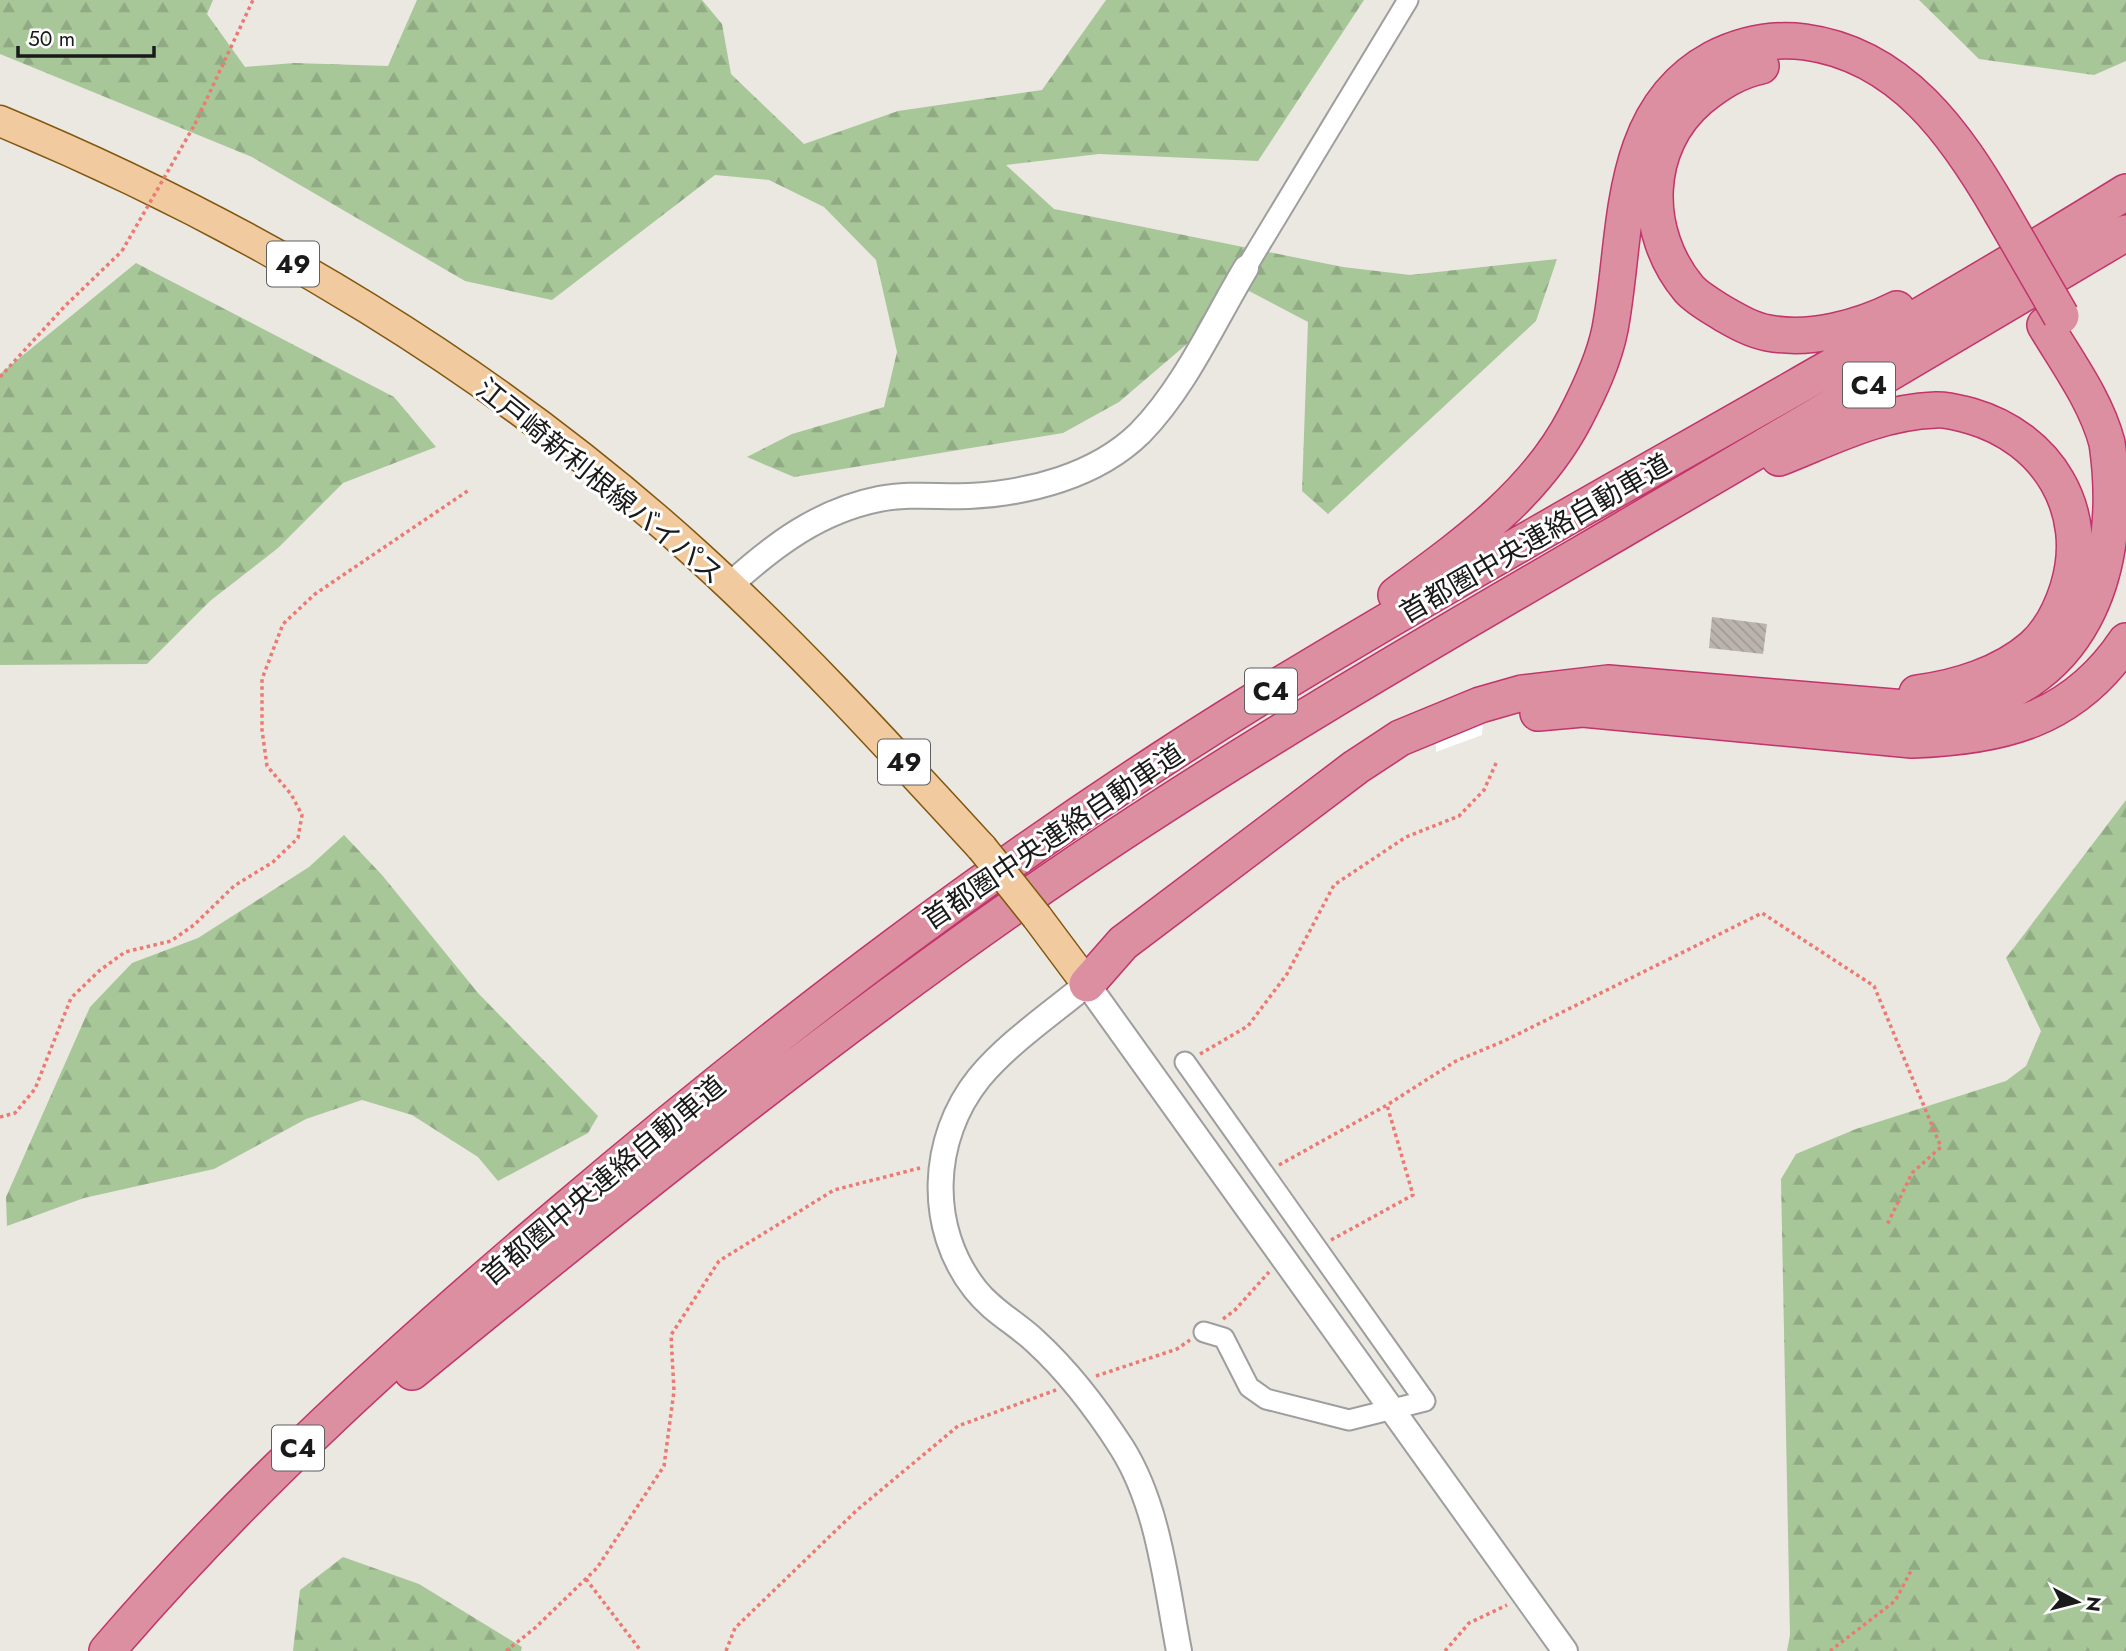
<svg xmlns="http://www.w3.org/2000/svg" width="2126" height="1651" font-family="Jost,'Noto Sans JP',sans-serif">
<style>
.forest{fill:url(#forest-firs)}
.pier{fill:#fff}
.building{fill:url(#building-back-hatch)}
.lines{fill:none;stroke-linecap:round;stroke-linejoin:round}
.minor-casing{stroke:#9e9e9e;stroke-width:23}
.tertiary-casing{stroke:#9e9e9e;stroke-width:28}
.primary-casing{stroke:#82570e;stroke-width:33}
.motorway-casing{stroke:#c2346b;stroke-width:38}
.path{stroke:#eb7a72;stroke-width:3.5;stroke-dasharray:3.5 3.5;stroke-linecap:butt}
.minor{stroke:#fff;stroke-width:19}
.tertiary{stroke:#fff;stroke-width:24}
.primary{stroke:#f1cb9f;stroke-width:30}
.motorway{stroke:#dc8fa0;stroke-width:35}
.primary-bridge-casing{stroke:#82570e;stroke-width:33;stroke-linecap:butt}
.motorway-bridge-casing{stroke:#c2346b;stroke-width:38;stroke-linecap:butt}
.path-bridge{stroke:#eb7a72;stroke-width:3.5;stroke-dasharray:3.5 3.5;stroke-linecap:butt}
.primary-bridge{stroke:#f1cb9f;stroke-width:30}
.motorway-bridge{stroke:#dc8fa0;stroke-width:35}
.labels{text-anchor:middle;stroke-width:6;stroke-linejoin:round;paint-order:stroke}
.shield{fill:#fff;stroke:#5f5f5f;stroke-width:2}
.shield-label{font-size:26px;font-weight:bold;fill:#1a1a1a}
.street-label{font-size:28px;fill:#1a1a1a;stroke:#fff}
</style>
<defs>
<pattern id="forest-firs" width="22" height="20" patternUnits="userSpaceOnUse" patternTransform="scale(1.75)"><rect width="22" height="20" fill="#a8c799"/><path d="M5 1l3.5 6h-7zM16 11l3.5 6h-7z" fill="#90aa83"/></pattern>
<pattern id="building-back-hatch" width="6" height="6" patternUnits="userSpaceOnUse" patternTransform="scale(1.75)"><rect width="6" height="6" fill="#bbb3ae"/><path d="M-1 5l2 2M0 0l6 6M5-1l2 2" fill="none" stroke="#a09995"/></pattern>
</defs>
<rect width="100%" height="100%" fill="#ebe7e1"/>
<path class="forest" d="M0 0H213L207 14 245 67 294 63 388 66 417 0H702L722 24 731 74 804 144 898 111 1042 90 1106 0H1364L1258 161 1099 154 1006 165 1054 209 1343 267 1410 275 1557 259 1536 321 1328 514 1302 491 1308 322 1249 291 1119 402 1063 433 794 477 747 457 792 434 884 407 897 352 876 260 824 207 769 180 715 175 552 300 465 281 252 157 0 54Z
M1919 0H2126V61L2094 75 1979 59Z
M136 263 394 397 436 447 343 483 278 548 210 601 147 664 0 665V374Z
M2126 800V1651H1787L1790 1635 1781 1179 1796 1154 1856 1129 2006 1081 2026 1066 2041 1031 2006 958Z
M344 835 382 875 478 993 598 1116 588 1133 498 1181 478 1157 412 1115 362 1100 306 1119 214 1169 84 1198 7 1226 6 1197 90 1007 132 963 198 938 309 867Z
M343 1557 419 1584 522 1647 521 1651H293L300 1590Z"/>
<path class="pier" d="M1485 696 1482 735 1436 752 1435 712Z"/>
<path class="building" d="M1712 617 1767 624 1763 654 1709 648Z"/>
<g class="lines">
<g class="minor-casing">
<path id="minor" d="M1246 268 1408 0
M1185 1062 1425 1401 1349 1420 1266 1399 1249 1387 1224 1338 1204 1332"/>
</g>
<g class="tertiary-casing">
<path id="tertiary" d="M730 585C774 545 819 511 879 499 909 493 939 497 969 496 1029 493 1096 476 1140 433 1185 387 1213 323 1246 268
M1179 1651C1166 1584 1159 1507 1122 1448 1097 1409 1070 1373 1035 1341 1016 1323 992 1311 975 1289 927 1228 930 1139 979 1078 1009 1042 1051 1014 1087 984L1565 1651"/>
</g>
<g class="primary-casing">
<path id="primary" d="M0 121C253 226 494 370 697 555 798 647 890 748 982 848
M1037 917 1087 984"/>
</g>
<g class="motorway-casing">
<path id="motorway" d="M1761 66C1737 71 1719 83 1700 98 1642 147 1642 233 1689 289 1698 299 1713 307 1724 314 1738 322 1752 330 1768 333 1810 341 1859 328 1897 309
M1779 458C1830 438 1879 412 1935 410 1947 409 1959 413 1971 416 2047 438 2092 510 2068 588 2061 610 2050 632 2033 647 2002 674 1957 688 1917 693
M1396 595C1464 545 1535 495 1575 418 1589 391 1604 360 1610 329 1628 235 1615 112 1713 59 1742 44 1773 38 1805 42 1901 55 1956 134 2001 212
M1538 713 1583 709 1912 740C2002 737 2073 720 2126 641
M1087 984 1123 943 1356 767 1400 738 1480 705 1522 693 1608 683 1941 711C2081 694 2126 572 2107 443 2096 401 2067 362 2045 325
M412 1372C628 1195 847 1019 1078 862 1253 744 1435 639 1617 533 1787 434 1957 333 2126 233
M107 1651C244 1491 399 1351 559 1215 780 1027 1010 851 1257 699 1543 524 1841 369 2126 192"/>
</g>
<path class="path" d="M195 124 253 0
M0 377 65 306 122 251
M1200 1054 1248 1026 1287 974 1334 885 1406 837 1459 816 1484 790 1497 761
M0 1117 15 1113 35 1089 71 998 99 971 125 952 171 941 194 925 234 886 273 862 298 838 302 815 291 794 267 766 262 730V679L283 624 315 594 469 490
M1279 1165 1387 1105 1456 1061 1504 1041 1762 913 1874 986 1941 1147 1912 1173 1887 1225
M1331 1240 1413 1195 1387 1105
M1223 1319 1235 1310 1269 1272
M1096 1376 1177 1349 1190 1340
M586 1579 641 1651
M506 1651 535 1628 597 1568 664 1466 674 1391 671 1335 719 1261 834 1190 920 1168
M726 1651 735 1628 857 1510 958 1426 1056 1390
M1445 1651 1469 1623 1507 1605
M1830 1651 1895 1601 1912 1569"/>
<use href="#minor" class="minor"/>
<use href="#tertiary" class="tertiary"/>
<use href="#primary" class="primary"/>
<use href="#motorway" class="motorway"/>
<g class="primary-bridge-casing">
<path id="primary-bridge" d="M982 848 1037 917"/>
</g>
<g class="motorway-bridge-casing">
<path id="motorway-bridge" d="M2001 212 2061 316"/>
</g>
<path class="path-bridge" d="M122 251 195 124"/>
<use href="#primary-bridge" class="primary-bridge"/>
<use href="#motorway-bridge" class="motorway-bridge"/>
</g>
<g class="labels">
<g class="shield">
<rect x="267" y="241.5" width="52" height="45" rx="5"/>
<rect x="1843" y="362.5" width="52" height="45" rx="5"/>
<rect x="1245" y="668.5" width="52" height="45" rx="5"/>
<rect x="878" y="739.5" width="52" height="45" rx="5"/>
<rect x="272" y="1425.5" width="52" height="45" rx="5"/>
</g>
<g class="shield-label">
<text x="293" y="273">49</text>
<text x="1869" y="394">C4</text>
<text x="1271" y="700">C4</text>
<text x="904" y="771">49</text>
<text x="298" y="1457">C4</text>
</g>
<g class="street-label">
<text transform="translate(600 481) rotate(39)" y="10">江戸崎新利根線バイパス</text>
<text transform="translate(1535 538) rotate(-30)" y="10">首都圏中央連絡自動車道</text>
<text transform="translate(1053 836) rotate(-34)" y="10">首都圏中央連絡自動車道</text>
<text transform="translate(603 1180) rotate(-40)" y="10">首都圏中央連絡自動車道</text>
</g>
</g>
<g transform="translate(2077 1602) rotate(97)" stroke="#ffffff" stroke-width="5" paint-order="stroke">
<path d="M0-5L12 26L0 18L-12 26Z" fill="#1a1a1a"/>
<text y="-10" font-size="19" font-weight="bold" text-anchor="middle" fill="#1a1a1a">N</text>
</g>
<path d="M18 46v10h136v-10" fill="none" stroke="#1a1a1a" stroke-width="3.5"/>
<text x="28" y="46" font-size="21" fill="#1a1a1a" stroke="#ffffff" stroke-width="5" paint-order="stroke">50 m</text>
</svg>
